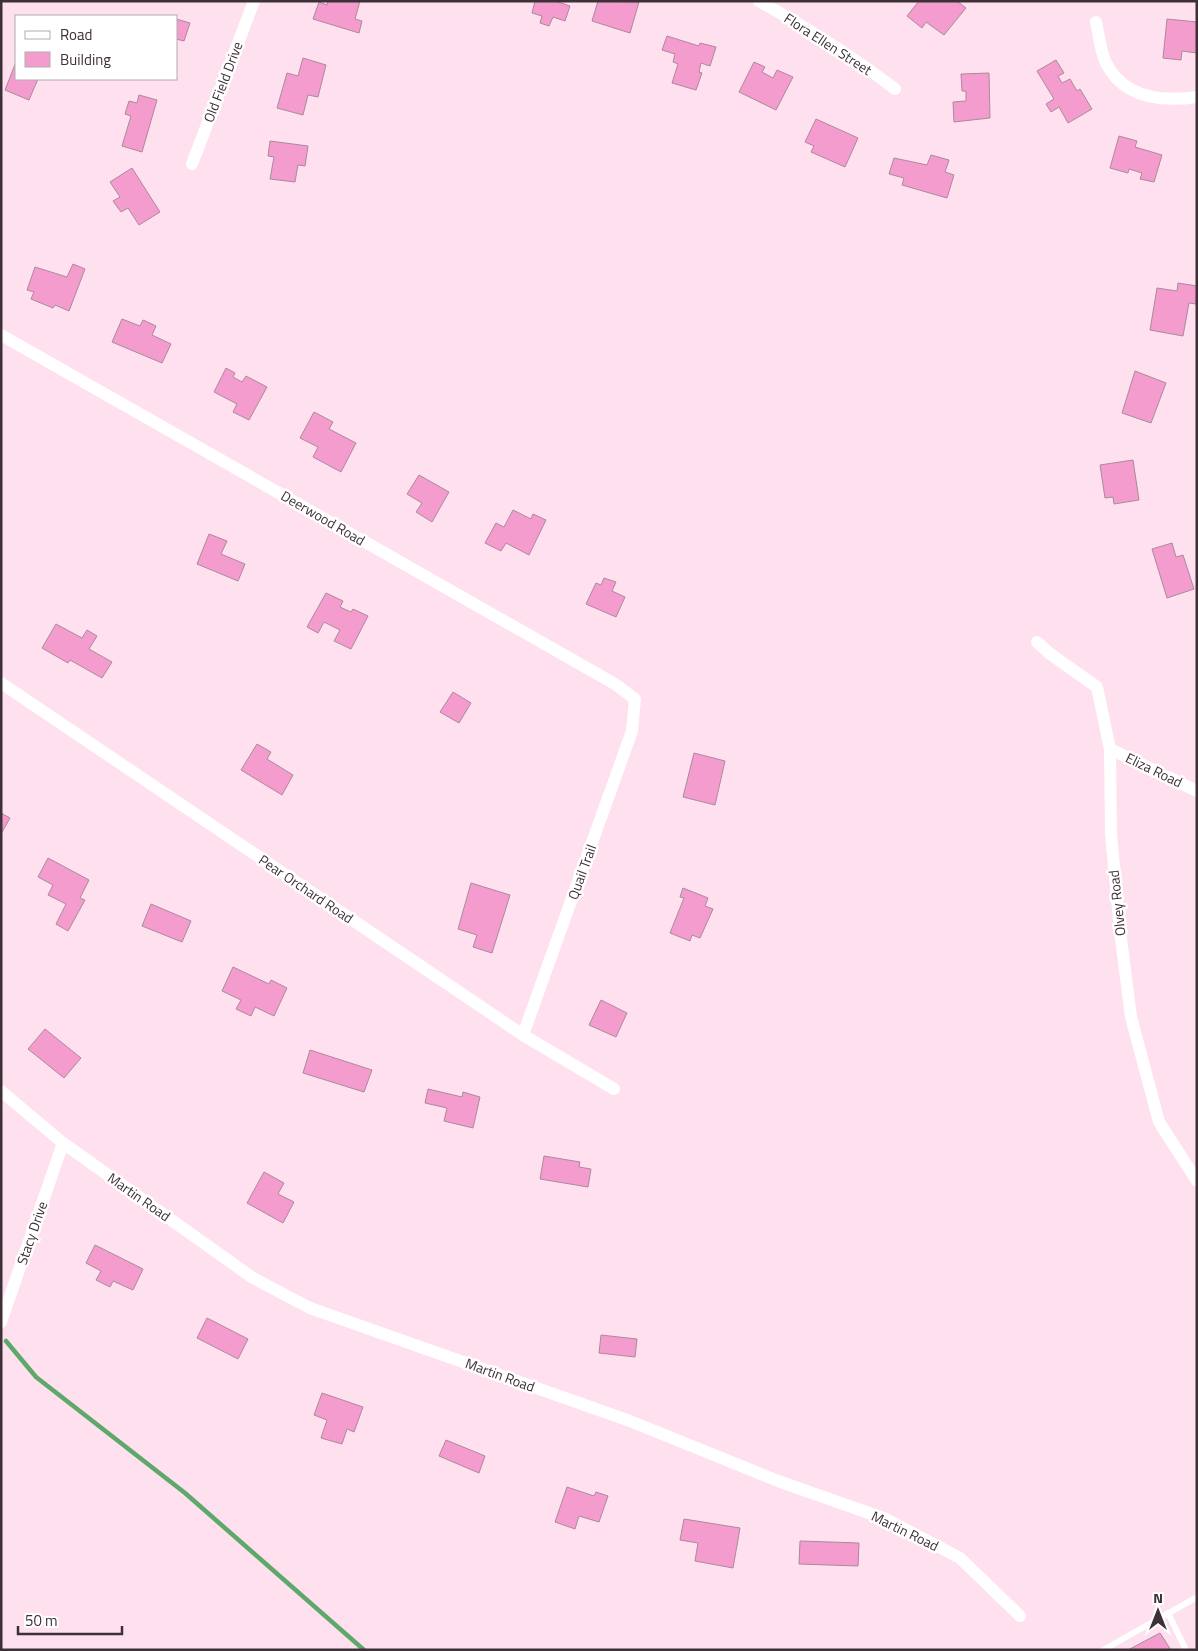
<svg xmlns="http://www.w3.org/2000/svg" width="1198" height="1651" font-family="'Titillium Web',sans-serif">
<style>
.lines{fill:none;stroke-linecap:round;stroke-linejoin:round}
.stream{stroke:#5da86a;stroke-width:4.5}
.building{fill:#f39ccd;stroke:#ab8a9b}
.lane{stroke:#fff;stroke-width:6}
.street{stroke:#fff;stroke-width:12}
.labels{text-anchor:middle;stroke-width:5;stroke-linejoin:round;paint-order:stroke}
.street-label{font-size:14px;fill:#3d3037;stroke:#fff}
</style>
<rect width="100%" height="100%" fill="#fee0ef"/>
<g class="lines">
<path class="stream" d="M6 1341 36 1377 185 1493 364 1650"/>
</g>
<path class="building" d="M328 1H360L355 19 362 21 359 33 313 19 319 2 327 5Z
M535 1H555L570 6 565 21 553 17 549 26 540 23 542 16 532 13Z
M598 1 639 2 630 33 592 21Z
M919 1H957L966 8 944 35 926 22 922 28 907 16Z
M176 19 190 23 184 41 176 39Z
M1167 19 1197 22V53L1182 51 1181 60 1163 58Z
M667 36 699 46 700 43 716 47 710 66 701 63 699 72 702 73 696 90 672 83 678 64 673 62 675 54 662 50Z
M303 58 326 65 318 97 308 95 303 115 277 108 287 73 298 76Z
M1056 60 1064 73 1058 76 1062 83 1070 79 1077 91 1080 89 1092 109 1068 123 1059 107 1051 112 1046 104 1054 99 1037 71Z
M16 62V79H38L29 100 5 90Z
M754 62 765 67 762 72 773 78 777 70 793 77 776 110 739 92Z
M989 73 990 118 954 122 953 102 966 101V91H962L961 74Z
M139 95 157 100 142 152 122 146 131 116 125 114 129 101 137 103Z
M816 119 858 138 845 167 811 152 814 146 805 142Z
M1119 136 1137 141 1135 147 1162 155 1154 182 1140 179 1142 173 1129 169 1128 173 1110 168Z
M270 141 308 146 305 166 298 165 295 182 270 179 274 157 268 156Z
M931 155 949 160 945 172 954 175 947 198 902 185 904 178 889 174 894 158 927 165Z
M132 168 160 212 139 225 128 208 121 212 113 201 120 197 110 182Z
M73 264 85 269 69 311 55 305 53 308 31 299 34 292 27 290 35 267 67 277Z
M1178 283 1197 286 1196 304 1189 303 1183 336 1150 330 1157 288 1177 291Z
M122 319 140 326 143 320 156 326 152 335 171 344 162 363 112 342Z
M226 368 235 373 233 377 242 382 246 376 267 387 249 420 233 412 237 404 214 392Z
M1135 371 1166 383 1151 423 1122 413Z
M314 412 333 422 329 429 356 443 341 472 313 457 318 447 300 438Z
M1133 460 1139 500 1114 504 1113 497 1105 498 1100 465Z
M419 475 449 492 432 522 416 512 422 503 407 494Z
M513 510 531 519 533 514 546 520 529 555 506 543 501 551 485 543 496 523 504 527Z
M209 534 227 541 221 554 245 564 238 581 197 564Z
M1172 543 1176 557 1183 555 1194 589 1167 598 1152 549Z
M604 578 616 582 612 591 625 597 616 617 586 604 596 583 601 585Z
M326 593 343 601 340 607 351 612 353 609 368 616 351 649 334 641 340 630 324 622 318 633 307 627Z
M56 624 82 638 87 630 97 636 89 649 112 662 102 678 70 660 68 663 42 648Z
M453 692 471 703 459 723 440 712Z
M257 744 271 752 267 759 293 775 282 795 241 770Z
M694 753 725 761 715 805 683 797Z
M1 813 10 818 1 834Z
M48 858 89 880 80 898 85 900 68 931 56 924 66 904 48 895 53 885 38 877Z
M471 883 510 895 492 953 473 947 477 935 458 929Z
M683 888 708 898 705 906 713 909 700 938 692 935 690 941 670 933 684 898 680 897Z
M151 904 191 921 182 942 142 926Z
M233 967 269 984 271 980 287 988 274 1016 255 1007 251 1016 236 1009 241 1000 222 991Z
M601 1000 627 1013 616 1037 589 1025Z
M45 1029 81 1058 64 1078 28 1049Z
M310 1050 372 1070 364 1092 303 1073Z
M428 1089 462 1097 463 1092 480 1097 473 1128 444 1121 447 1108 425 1103Z
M544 1156 580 1162 579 1167 591 1169 588 1187 540 1179Z
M264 1172 284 1183 278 1194 294 1202 283 1223 247 1203Z
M95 1245 143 1269 133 1290 113 1281 110 1287 96 1280 101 1271 86 1263Z
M207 1318 248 1339 238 1359 197 1338Z
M601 1335 637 1339 635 1357 599 1353Z
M322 1393 363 1407 354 1432 347 1429 342 1444 321 1438 327 1420 314 1415Z
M446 1440 485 1456 479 1473 439 1456Z
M567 1487 594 1496 596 1492 608 1496 599 1522 579 1516 575 1529 555 1522Z
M684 1519 740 1528 733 1568 695 1561 698 1543 680 1540Z
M800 1541 859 1543 858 1566 799 1564Z
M1160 1633 1171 1650H1128Z"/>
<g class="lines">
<path class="lane" d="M1168 1613 1186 1650
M1103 1650 1197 1597"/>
<path class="street" d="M759 1C807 28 852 56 895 89
M1096 22C1099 35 1100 50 1106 63 1124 99 1162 102 1197 97
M192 164 254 1
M1 335 615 684 635 699 632 731 523 1035
M1037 642 1049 653 1097 687 1110 749 1111 834 1120 931 1131 1017 1159 1122 1197 1181
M1 683 523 1035 614 1089
M1110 749 1197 791
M1 1091 63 1143 253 1278 310 1308 630 1421 778 1481 886 1519 960 1558 1020 1616
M1 1322 63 1143"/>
</g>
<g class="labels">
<g class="street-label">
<text transform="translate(828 44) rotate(33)" y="5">Flora Ellen Street</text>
<text transform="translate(223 82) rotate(-69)" y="5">Old Field Drive</text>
<text transform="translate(323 518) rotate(30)" y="5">Deerwood Road</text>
<text transform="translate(1154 770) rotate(26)" y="5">Eliza Road</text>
<text transform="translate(582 872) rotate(-70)" y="5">Quail Trail</text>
<text transform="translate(306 889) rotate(34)" y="5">Pear Orchard Road</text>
<text transform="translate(1117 903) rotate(-96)" y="5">Olvey Road</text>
<text transform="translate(139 1197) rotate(35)" y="5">Martin Road</text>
<text transform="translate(32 1233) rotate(-71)" y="5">Stacy Drive</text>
<text transform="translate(500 1375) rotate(20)" y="5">Martin Road</text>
<text transform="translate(905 1531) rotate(26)" y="5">Martin Road</text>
</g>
</g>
<rect width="1198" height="1651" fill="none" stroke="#3d3037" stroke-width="5"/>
<rect x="15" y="15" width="162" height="65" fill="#ffffff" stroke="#b1acaf"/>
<rect x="25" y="31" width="25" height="8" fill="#ffffff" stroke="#b1acaf"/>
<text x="60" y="40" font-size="15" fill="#3d3037">Road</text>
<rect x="25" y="52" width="25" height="15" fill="#f39ccd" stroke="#b1acaf"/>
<text x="60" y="65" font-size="15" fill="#3d3037">Building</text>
<g transform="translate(1158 1611)" stroke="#ffffff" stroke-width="4" paint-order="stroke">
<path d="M0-4L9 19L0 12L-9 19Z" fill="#3d3037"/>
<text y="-8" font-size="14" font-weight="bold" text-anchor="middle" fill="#3d3037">N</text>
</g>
<path d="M18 1626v8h104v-8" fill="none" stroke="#3d3037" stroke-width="2.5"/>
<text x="25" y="1626" font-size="15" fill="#3d3037" stroke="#ffffff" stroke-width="4" paint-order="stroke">50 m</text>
</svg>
